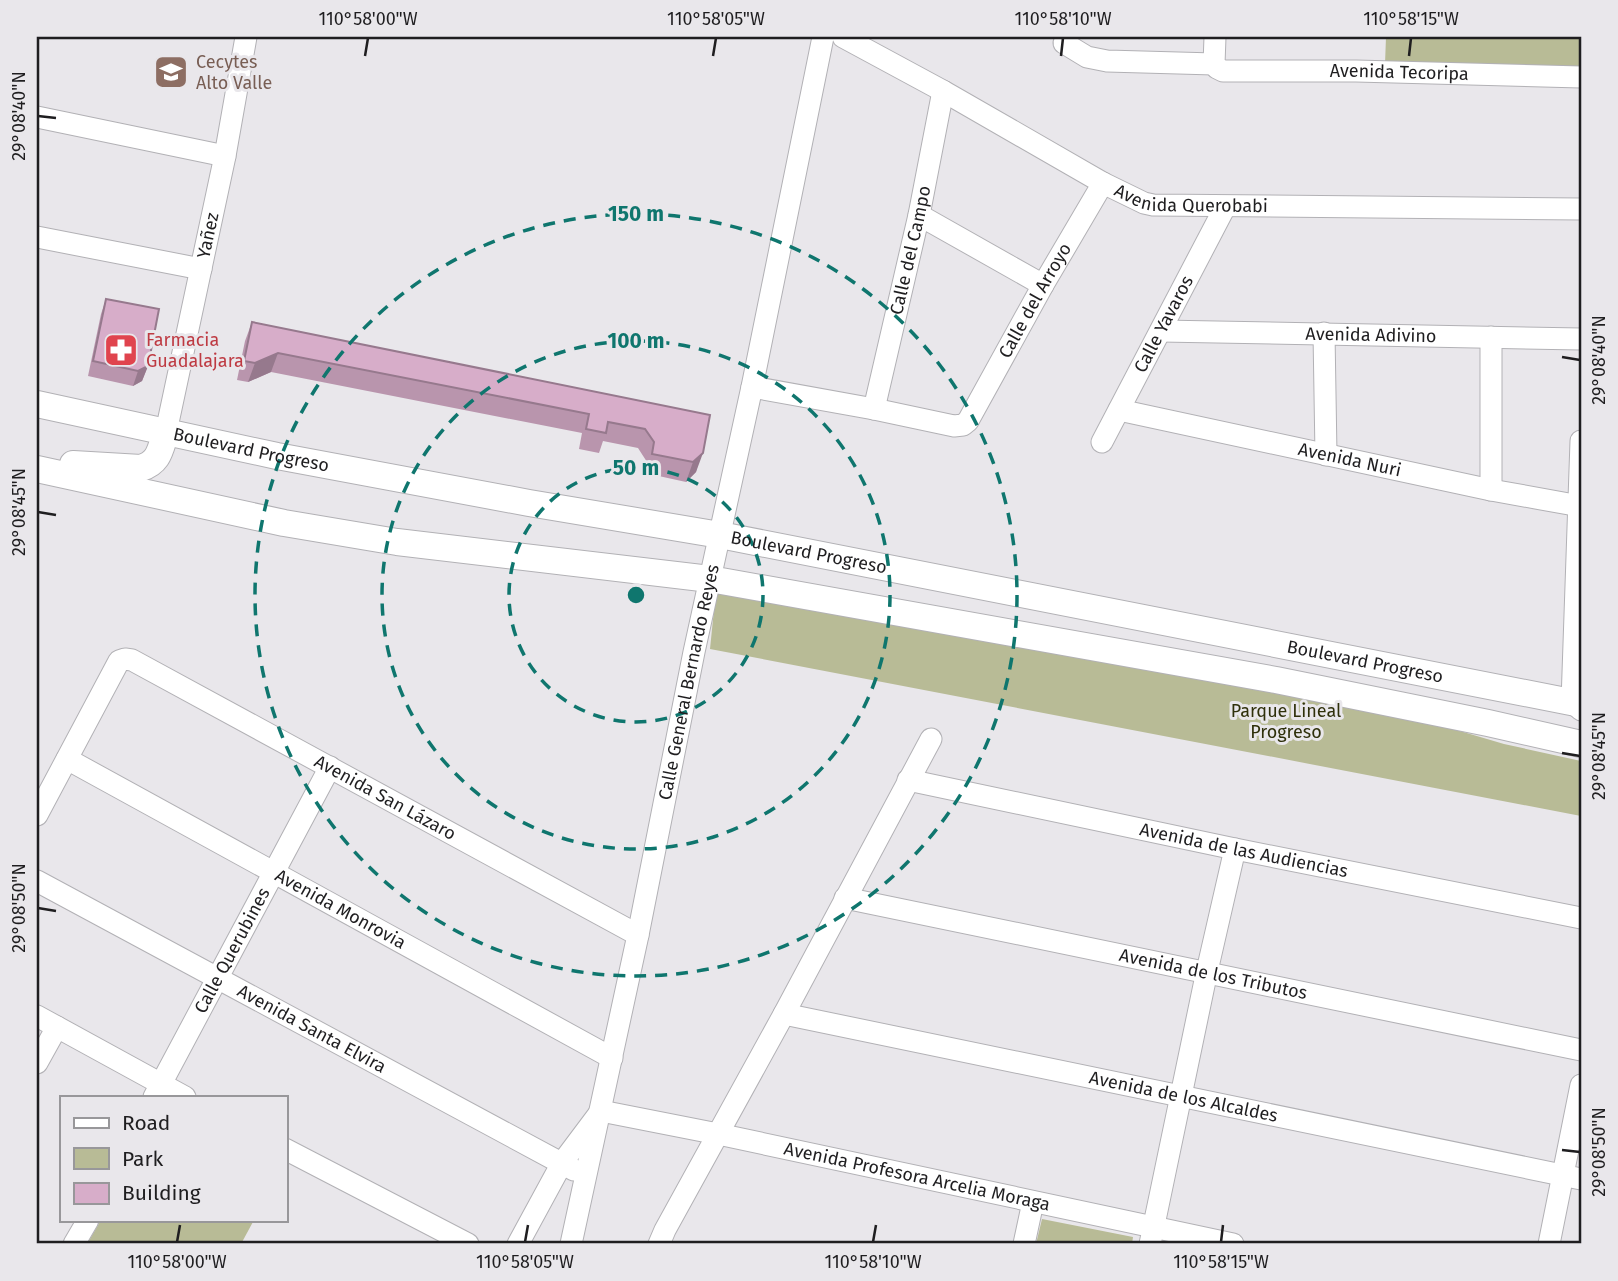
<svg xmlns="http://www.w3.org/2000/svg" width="1618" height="1281" font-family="'Fira Sans',sans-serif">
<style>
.green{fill:#b8bb96}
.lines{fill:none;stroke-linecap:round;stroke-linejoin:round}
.minor-casing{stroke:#b2b1b5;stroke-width:23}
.major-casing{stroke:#b2b1b5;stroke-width:28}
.minor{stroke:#fff;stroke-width:21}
.major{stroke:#fff;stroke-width:26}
.wall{fill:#b995ad}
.shaded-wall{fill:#96798d}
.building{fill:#d7adc9;stroke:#96798d;stroke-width:2}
.ticks{fill:none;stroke:#1f1e20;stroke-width:2.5}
.ring{fill:none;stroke:#0f766e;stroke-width:3.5;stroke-dasharray:12 9}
.labels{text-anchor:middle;stroke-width:6;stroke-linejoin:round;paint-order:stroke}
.education-label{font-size:18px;fill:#785e54;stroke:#e9e7eb;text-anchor:start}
.street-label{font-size:18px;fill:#1f1e20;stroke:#e9e7eb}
.health-label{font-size:18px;fill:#be3a42;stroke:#e9e7eb;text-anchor:start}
.park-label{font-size:18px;fill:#2f300b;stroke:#e9e7eb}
.centre{fill:#0f766e;stroke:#e9e7eb;stroke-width:3.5}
.ring-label{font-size:21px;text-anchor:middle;font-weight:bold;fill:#0f766e;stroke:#e9e7eb;stroke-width:6;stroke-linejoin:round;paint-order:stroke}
.neatline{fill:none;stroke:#1f1e20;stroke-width:2.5}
.ticks-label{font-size:18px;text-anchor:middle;fill:#1f1e20}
</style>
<rect width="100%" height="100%" fill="#e9e7eb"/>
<path class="green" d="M1386 37H1580L1579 67 1385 64Z
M716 590 1307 686 1504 744 1581 761V816L710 649Z
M1042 1219 1133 1237 1132 1244H1036Z
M101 1220H254L241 1244H87Z"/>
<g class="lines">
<g class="minor-casing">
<g id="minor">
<path id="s1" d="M843 37 943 91 1103 183 1144 203 1153 205 1581 209"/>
<path id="s2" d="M1215 37 1214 64 1217 68 1223 71H1356L1581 77"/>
<path d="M1064 43 1087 57 1107 61 1214 64"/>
<path d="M37 117 225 156"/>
<path d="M919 215 1043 285"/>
<path d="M37 237 201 269"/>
<path id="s3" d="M1161 331 1581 339"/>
<path d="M1324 333 1326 455"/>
<path id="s4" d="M752 387 874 409 954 426 963 425 968 421 1043 285 1103 183"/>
<path id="s5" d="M874 409 919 215 943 91"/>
<path id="s6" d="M1119 410 1491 490 1580 506"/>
<path id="s7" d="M166 432 225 156 246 37"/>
<path d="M1581 441 1572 702 1581 710"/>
<path id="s8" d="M1102 442 1225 207"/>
<path d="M1491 490V337"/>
<path id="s9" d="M67 759 612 1058"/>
<path id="s10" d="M908 780 1235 849 1581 918"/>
<path id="s11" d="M37 815 119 661 125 659 132 660 638 935"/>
<path id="s12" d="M37 881 574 1170"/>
<path id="s13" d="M845 898 1581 1050"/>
<path id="s14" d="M784 1014 1581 1179"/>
<path d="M37 1016 185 1097"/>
<path d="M37 1063 57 1027"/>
<path id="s15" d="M154 1097 330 767"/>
<path d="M285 1149 468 1244"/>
<path d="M74 1244 88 1220"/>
<path id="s16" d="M518 1244 562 1163 601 1111 718 1134 1233 1244"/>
<path id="s17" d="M571 1244 638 935 694 652 752 387 823 37"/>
<path d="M659 1244 665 1230 784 1014 931 739"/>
<path d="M1024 1244 1033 1202"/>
<path d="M1150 1244 1207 971 1235 849"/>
<path d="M1549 1244 1581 1085"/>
</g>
</g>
<g class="major-casing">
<g id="major">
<path id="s18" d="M37 404 277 456 529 503 720 535 1581 704"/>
<path d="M73 464 141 468C160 462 160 449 166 432"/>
<path d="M37 469 284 523 397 542 710 579 1276 680 1488 723 1581 744"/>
</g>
</g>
<use href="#minor" class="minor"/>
<use href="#major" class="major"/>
</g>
<path class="wall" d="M106 299 148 366 142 381 133 386 88 376 101 314Z
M252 322 710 415 696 472 686 482 645 473 647 462 638 448 603 441 599 453 579 449 582 433 271 372 248 382 237 380 245 341Z"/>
<path class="shaded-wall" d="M278 353 271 372 248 382 255 363Z
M148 366 142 381 133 386 138 371Z
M703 453 696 472 686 482 693 462Z"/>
<path class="building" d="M106 299 159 309 148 366 138 371 93 361Z
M252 322 710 415 703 453 693 462 652 454 654 442 645 429 608 422 606 433 586 429 589 414 278 353 255 363 244 361Z"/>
<path class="ticks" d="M365 56 368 38M713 56 716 38M1061 56 1063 38M1409 56 1411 38M38 116 56 118M1562 357 1580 360M38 512 56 515M1562 753 1580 756M38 908 56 911M1562 1150 1580 1152M177 1242 180 1225M525 1242 528 1225M873 1242 876 1225M1221 1242 1223 1225"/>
<g class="ring">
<circle cx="636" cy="595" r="127"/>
<circle cx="636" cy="595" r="254"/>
<circle cx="636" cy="595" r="381"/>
</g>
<defs>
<g id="school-square" transform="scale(1.75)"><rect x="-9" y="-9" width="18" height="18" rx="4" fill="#8d6e63" stroke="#e9e7eb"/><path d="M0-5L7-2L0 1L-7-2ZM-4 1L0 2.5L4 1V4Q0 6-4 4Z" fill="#fff"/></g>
<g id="pharmacy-square" transform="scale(1.75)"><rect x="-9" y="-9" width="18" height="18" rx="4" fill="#e0444e" stroke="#e9e7eb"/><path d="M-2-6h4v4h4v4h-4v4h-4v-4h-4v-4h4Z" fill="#fff"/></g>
</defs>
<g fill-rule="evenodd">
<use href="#school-square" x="171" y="72"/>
<use href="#pharmacy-square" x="121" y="350"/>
</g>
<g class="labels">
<g class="education-label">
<text x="196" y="68">Cecytes<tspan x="196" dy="21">Alto Valle</tspan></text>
</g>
<g class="street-label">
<text dy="6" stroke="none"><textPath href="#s2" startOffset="215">Avenida Tecoripa</textPath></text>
<text dy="6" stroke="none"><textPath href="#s1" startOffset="390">Avenida Querobabi</textPath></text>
<text dy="6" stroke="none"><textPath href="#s7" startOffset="201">Yañez</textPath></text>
<text dy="6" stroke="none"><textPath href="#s5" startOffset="163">Calle del Campo</textPath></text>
<text dy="6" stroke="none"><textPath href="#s4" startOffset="359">Calle del Arroyo</textPath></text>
<text dy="6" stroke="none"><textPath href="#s8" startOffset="133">Calle Yavaros</textPath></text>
<text dy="6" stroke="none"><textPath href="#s3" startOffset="210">Avenida Adivino</textPath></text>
<text dy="6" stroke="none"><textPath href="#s18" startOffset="219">Boulevard Progreso</textPath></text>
<text dy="6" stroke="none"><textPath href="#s6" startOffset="236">Avenida Nuri</textPath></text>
<text dy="6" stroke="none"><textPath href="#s18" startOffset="786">Boulevard Progreso</textPath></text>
<text dy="6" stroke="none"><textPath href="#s18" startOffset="1353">Boulevard Progreso</textPath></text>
<text dy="6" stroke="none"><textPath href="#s17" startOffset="574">Calle General Bernardo Reyes</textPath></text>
<text dy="6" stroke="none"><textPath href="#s11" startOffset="476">Avenida San Lázaro</textPath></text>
<text dy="6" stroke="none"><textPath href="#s10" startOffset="343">Avenida de las Audiencias</textPath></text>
<text dy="6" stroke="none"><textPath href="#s9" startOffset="312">Avenida Monrovia</textPath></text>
<text dy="6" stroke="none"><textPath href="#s15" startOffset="166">Calle Querubines</textPath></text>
<text dy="6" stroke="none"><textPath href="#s13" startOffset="376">Avenida de los Tributos</textPath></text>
<text dy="6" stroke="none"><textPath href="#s12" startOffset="312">Avenida Santa Elvira</textPath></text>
<text dy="6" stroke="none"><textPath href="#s14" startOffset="408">Avenida de los Alcaldes</textPath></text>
<text dy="6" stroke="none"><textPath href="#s16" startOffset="480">Avenida Profesora Arcelia Moraga</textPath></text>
</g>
<g class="health-label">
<text x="146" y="346">Farmacia<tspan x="146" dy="21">Guadalajara</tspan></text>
</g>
<g class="park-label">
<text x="1286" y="717">Parque Lineal<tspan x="1286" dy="21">Progreso</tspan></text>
</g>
</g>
<circle cx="636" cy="595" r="10" class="centre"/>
<g class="ring-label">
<text x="636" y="221">150 m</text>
<text x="636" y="348">100 m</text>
<text x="636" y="475">50 m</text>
</g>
<rect width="1618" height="1281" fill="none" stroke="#e9e7eb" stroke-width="77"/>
<rect x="60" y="1096" width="228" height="126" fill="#e9e7eb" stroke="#98979a" stroke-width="2"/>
<rect x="74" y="1118" width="35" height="10" fill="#ffffff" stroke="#98979a" stroke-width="2"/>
<text x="122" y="1130" font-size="21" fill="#1f1e20">Road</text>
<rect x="74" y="1148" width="35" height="21" fill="#b8bb96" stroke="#98979a" stroke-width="2"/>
<text x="122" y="1166" font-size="21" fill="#1f1e20">Park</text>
<rect x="74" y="1183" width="35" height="21" fill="#d7adc9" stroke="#98979a" stroke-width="2"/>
<text x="122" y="1200" font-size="21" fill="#1f1e20">Building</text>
<rect x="38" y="38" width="1542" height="1204" class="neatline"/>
<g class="ticks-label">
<text x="368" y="25">110°58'00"W</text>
<text x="716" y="25">110°58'05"W</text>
<text x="1063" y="25">110°58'10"W</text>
<text x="1411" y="25">110°58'15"W</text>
<text transform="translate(19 116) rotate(-90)" y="6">29°08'40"N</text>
<text transform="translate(1599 360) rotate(-90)" y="6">29°08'40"N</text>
<text transform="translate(19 512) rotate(-90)" y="6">29°08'45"N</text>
<text transform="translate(1599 756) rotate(-90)" y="6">29°08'45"N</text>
<text transform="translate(19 908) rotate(-90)" y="6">29°08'50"N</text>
<text transform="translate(1599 1152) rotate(-90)" y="6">29°08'50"N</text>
<text x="177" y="1268">110°58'00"W</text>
<text x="525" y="1268">110°58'05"W</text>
<text x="873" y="1268">110°58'10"W</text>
<text x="1221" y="1268">110°58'15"W</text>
</g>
</svg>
